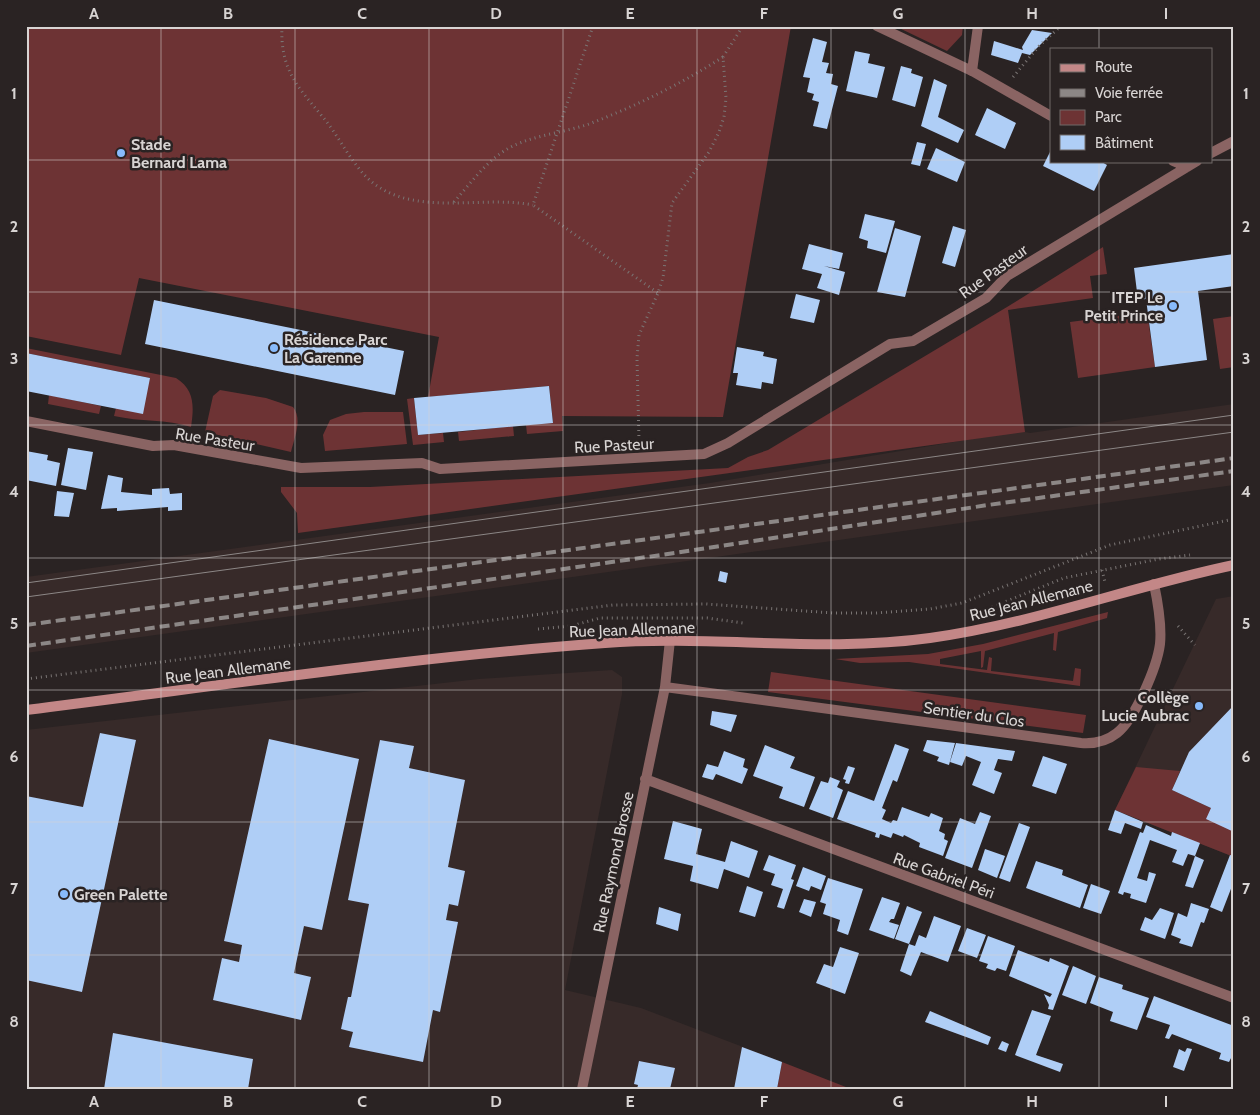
<svg xmlns="http://www.w3.org/2000/svg" width="1260" height="1115" font-family="Cabin,sans-serif">
<style>
.built{fill:#372a29}
.green{fill:#6d3334}
.building{fill:#afcef6}
.lines{fill:none;stroke-linecap:round;stroke-linejoin:round}
.path{stroke:#7a7574;stroke-width:3;stroke-dasharray:1 4;stroke-linecap:butt}
.lane{stroke:#8a6463;stroke-width:10}
.street{stroke:#8a6463;stroke-width:10}
.secondary{stroke:#c38787;stroke-width:10}
.tram{stroke:#8c8786;stroke-width:1}
.rail{stroke:#8c8786;stroke-width:4;stroke-dasharray:10 5;stroke-linecap:butt}
.grid{fill:none;stroke:#d8d4d3;stroke-width:1;stroke-opacity:0.55}
.poi-dot{fill:#88bbfc;stroke:#2a2323;stroke-width:2}
.labels{text-anchor:middle;stroke-width:5;stroke-linejoin:round;paint-order:stroke}
.poi-label{font-size:16px;font-weight:bold;fill:#d8d4d3;stroke:#2a2323;text-anchor:start}
.street-label{font-size:16px;fill:#d8d4d3;stroke:#2a2323}
.neatline{fill:none;stroke:#d8d4d3;stroke-width:2}
.grid-label{font-size:16px;text-anchor:middle;font-weight:bold;fill:#d8d4d3}
</style>
<rect width="100%" height="100%" fill="#2a2323"/>
<path class="built" d="M1234 404V485L26 653V577L710 483 1020 431 1030 433Z
M1234 596V857L1115 810 1216 599Z
M612 670 622 677V694L565 990 641 1008 782 1062 776 1089H26V730L479 679Z"/>
<path class="green" d="M26 26H791L723 417 562 416 563 431 527 434 526 425 553 422 549 386 428 397 439 337 139 278 121 355 26 336Z
M895 26H963L962 35 947 51Z
M1103 247 1107 274 1090 276 1093 298 1008 310 1025 432 298 533 297 513 281 492V487H370L728 468 748 457 768 450 1007 307Z
M1147 312 1155 367 1078 378 1070 322Z
M1234 316V367L1220 369 1213 319Z
M26 348 176 378C195 390 194 407 191 427 167 419 140 422 114 416L116 408 150 378 26 353Z
M220 390 266 398 293 407C303 419 294 439 291 452L205 432 213 396Z
M49 395 101 406 99 414 48 404Z
M414 398 418 435 443 433 444 442 413 445 407 399Z
M364 412H403L407 444 325 451 323 435 330 420 346 414Z
M513 426 514 436 459 441 458 432Z
M1108 612 1107 618 1058 632 1056 651 1053 650 1054 633 985 651 983 667 981 668V651L940 659V664L987 670 989 657 992 658 991 671 1073 681 1075 668 1081 669 1080 686 909 662 860 663 835 659 928 654 983 644Z
M771 672 1086 715 1083 733 768 692Z
M1136 767 1180 771 1172 790 1211 808 1234 832V857L1115 810Z
M782 1062 851 1089H777Z"/>
<path class="building" d="M1032 30 1052 33 1030 55 1022 53 1018 63 991 55 994 41 1023 50 1022 47Z
M813 38 827 42 822 62 829 63 826 73 833 74 831 84 838 86 827 129 813 126 819 102 812 100 814 94 807 92 810 78 803 77Z
M855 51 870 54 868 63 885 67 877 98 846 91Z
M901 66 912 69 911 73 923 77 915 107 892 100Z
M934 79 947 85 938 117 964 130 958 143 921 126Z
M987 108 1016 123 1005 149 975 135Z
M917 142 926 144 920 166 911 164Z
M936 148 965 162 957 182 927 169Z
M1051 150V161H1100L1107 165 1094 191 1043 166Z
M865 214 895 221 886 253 867 248 868 241 859 238Z
M953 226 966 230 955 267 942 263Z
M895 228 921 236 905 297 877 292Z
M809 244 843 253 839 269 824 266 845 272 839 295 817 288 822 274 802 269Z
M1234 254V286L1198 291 1207 360 1155 367 1146 299 1138 300 1134 268Z
M796 294 820 300 814 323 790 318Z
M154 300 404 351 395 395 145 344Z
M737 347 764 352 763 356 777 359 773 384 762 382 761 389 736 385 738 373H733Z
M26 353 150 378 143 414 26 391Z
M549 386 553 423 418 435 414 398Z
M68 448 93 452 86 490 61 485Z
M26 451 48 455 47 460 60 463 56 486 26 480Z
M108 475 123 478 121 492 152 495V489L169 488 170 494 182 493V510L168 511V507L117 511V508L101 509Z
M57 491 74 493 69 517 54 516Z
M720 571 728 573 726 583 718 581Z
M1234 705V832L1206 819 1211 808 1172 790 1189 752Z
M712 711 737 715 731 732 710 725Z
M100 733 136 740 82 992 26 980V796L83 807Z
M269 739 359 759 322 930 304 926 294 973 311 977 301 1020 213 1000 222 958 239 962 242 945 224 941Z
M380 740 414 746 409 768 465 780 448 867 465 871 458 906 449 904 446 920 458 922 440 1012 433 1010 423 1062 349 1047 353 1032 341 1029 348 997H351L369 904 348 900Z
M927 740 955 743 949 765 937 761 939 757 923 751Z
M956 743 1015 751 1012 761 998 759 994 770 1002 773 994 794 972 785 981 762 966 756 962 766 950 762Z
M895 744 909 749 897 782 893 780 882 808 886 810 882 819 891 823 893 820 897 821 902 807 929 817 931 813 943 818 939 831 945 834 944 839 948 841 943 856 919 847 920 843 904 835 903 837 893 833 891 838 880 834 879 838 875 837 876 833 837 819 848 791 874 801Z
M765 745 795 757 790 768 815 777 804 807 779 798 783 787 753 776Z
M724 751 745 759 743 767 748 769 742 784 716 774 713 780 702 777 707 764 718 767Z
M1043 756 1067 764 1056 794 1032 786Z
M848 766 855 768 849 784 845 783 846 780 843 779Z
M830 777 840 781 837 787 843 790 833 818 809 809 821 781 828 783Z
M1115 810 1143 822 1141 829 1125 823 1121 834 1108 830Z
M980 812 991 816 972 868 945 858 960 818 975 824Z
M673 821 702 829 696 854 725 862 731 841 758 851 749 878 724 869 718 889 690 881 693 866 664 859Z
M1019 823 1030 827 1010 882 999 878Z
M1146 825 1171 836 1172 832 1200 843 1195 856 1204 860 1193 888 1185 886 1195 856 1188 854 1183 866 1172 862 1177 850 1150 840 1137 878 1147 881 1149 872 1156 874 1146 903 1130 898 1131 894 1124 892 1123 895 1118 893 1140 832 1143 833Z
M985 849 1005 856 997 878 978 870Z
M769 855 796 865 791 879 794 880 784 909 777 907 783 889 771 885 775 874 763 870Z
M1230 855 1234 856V881L1222 912 1210 907Z
M1036 861 1063 870 1062 875 1088 885 1080 908 1026 888Z
M803 867 826 876 821 890 811 886 809 891 796 886Z
M828 878 863 889 848 935 837 931 840 920 823 914 826 904 820 902Z
M1091 884 1110 891 1101 914 1083 908Z
M747 886 763 892 755 917 739 912Z
M882 897 900 903 894 919H891L889 922 899 925 894 939 869 930Z
M804 899 816 902 811 917 799 912Z
M1191 903 1209 909 1204 923 1201 922 1192 947 1179 943 1181 939 1171 935 1178 913 1187 917Z
M907 906 922 912 909 944 915 946 919 935 926 938 934 916 961 926 948 962 921 952 911 976 900 971 909 944 895 939Z
M659 907 681 914 678 931 656 924Z
M1160 908 1174 913 1165 939 1140 930 1145 917 1152 920Z
M967 928 986 935 977 958 958 951Z
M988 936 1015 946 1006 971 997 968 995 971 986 968 988 964 979 961Z
M840 947 859 953 845 994 816 983 824 964 833 967Z
M1018 950 1049 962 1050 958 1069 966 1053 1010 1048 1009 1049 1005 1044 994 1050 997 1052 994 1009 976Z
M1073 966 1096 976 1086 1004 1062 995Z
M1099 977 1123 985 1122 989 1149 998 1137 1030 1110 1021 1113 1012 1090 1003Z
M1154 996 1234 1026V1057L1232 1056 1229 1062 1219 1059 1221 1053 1172 1034 1169 1039 1165 1038 1170 1025 1146 1017Z
M1032 1010 1051 1016 1036 1055 1063 1064 1060 1072 1015 1055Z
M930 1011 991 1037 988 1045 925 1022Z
M113 1033 253 1059 248 1089H104Z
M1002 1041 1009 1044 1006 1052 998 1049Z
M742 1047 782 1062 777 1089H734Z
M1187 1048 1192 1049 1184 1071 1173 1067 1179 1049 1185 1052Z
M639 1061 675 1068 670 1089H637L638 1085 634 1084Z"/>
<g class="lines">
<path class="path" d="M282 26C280 69 297 86 322 116 340 137 352 166 373 183 417 217 482 195 533 205
M593 26 533 205 658 293
M1013 77 1039 46 1061 26
M454 202C470 184 487 160 509 148 533 135 563 133 589 124 636 106 681 84 723 57
M639 441 637 358 639 335 658 293 663 278 672 203 709 152 719 132 724 117 726 98 723 57 743 26
M1102 570 1105 582
M992 607 1064 578 1159 559 1190 555
M1178 626 1195 645
M538 629 571 626 600 618H707L743 623
M26 679 613 605 706 604 833 613H876L930 609 962 603 1110 545 1234 519"/>
<path class="lane" d="M877 26 972 71"/>
<path class="street" d="M978 26 972 71 1051 116
M1211 153 1234 141
M1173 161 1187 167
M26 421 153 446 174 445 301 468 422 463 440 469 704 454 728 443 890 344 913 341 986 298 1007 276 1197 161
M665 687 1081 743C1094 744 1107 741 1117 733 1135 719 1157 667 1160 644 1162 624 1158 603 1154 584
M645 779 1234 998
M582 1089 665 687 670 640"/>
<path class="secondary" d="M26 710C219 686 411 657 605 643 713 635 822 653 930 638 1033 624 1132 586 1234 565"/>
<path class="tram" d="M26 583 1234 415
M26 597 1234 432"/>
<path class="rail" d="M26 625 1234 458
M26 646 675 553 988 505 1234 471"/>
</g>
<path class="grid" d="M161 26V1089M295 26V1089M429 26V1089M563 26V1089M697 26V1089M831 26V1089M965 26V1089M1099 26V49M26 160H1051M1211 160H1234M1099 161V1089M26 292H1234M26 425H1234M26 558H1234M26 690H1234M26 822H1234M26 955H1234"/>
<g class="poi-dot">
<circle cx="121" cy="153" r="5"/>
<circle cx="1173" cy="306" r="5"/>
<circle cx="274" cy="348" r="5"/>
<circle cx="1199" cy="706" r="5"/>
<circle cx="64" cy="894" r="5"/>
</g>
<g class="labels">
<g class="poi-label">
<text x="131" y="150">Stade<tspan x="131" dy="18">Bernard Lama</tspan></text>
<text x="1163" y="303" text-anchor="end">ITEP Le<tspan x="1163" dy="18">Petit Prince</tspan></text>
<text x="284" y="345">Résidence Parc<tspan x="284" dy="18">La Garenne</tspan></text>
<text x="1189" y="703" text-anchor="end">Collège<tspan x="1189" dy="18">Lucie Aubrac</tspan></text>
<text x="74" y="900">Green Palette</text>
</g>
<g class="street-label">
<text transform="translate(993 271) rotate(-36)" y="6">Rue Pasteur</text>
<text transform="translate(215 439) rotate(9)" y="6">Rue Pasteur</text>
<text transform="translate(614 445) rotate(-3)" y="6">Rue Pasteur</text>
<text transform="translate(1031 600) rotate(-14)" y="6">Rue Jean Allemane</text>
<text transform="translate(632 629) rotate(-2)" y="6">Rue Jean Allemane</text>
<text transform="translate(228 670) rotate(-7)" y="6">Rue Jean Allemane</text>
<text transform="translate(974 714) rotate(8)" y="6">Sentier du Clos</text>
<text transform="translate(613 862) rotate(-78)" y="6">Rue Raymond Brosse</text>
<text transform="translate(944 875) rotate(20)" y="6">Rue Gabriel Péri</text>
</g>
</g>
<rect width="1260" height="1115" fill="none" stroke="#2a2323" stroke-width="55"/>
<rect x="1050" y="48" width="162" height="115" fill="#2a2323" stroke="#706a69"/>
<rect x="1060" y="64" width="25" height="8" fill="#c38787" stroke="#706a69"/>
<text x="1095" y="72" font-size="15" fill="#d8d4d3">Route</text>
<rect x="1060" y="89" width="25" height="8" fill="#8c8786" stroke="#706a69"/>
<text x="1095" y="98" font-size="15" fill="#d8d4d3">Voie ferrée</text>
<rect x="1060" y="110" width="25" height="15" fill="#6d3334" stroke="#706a69"/>
<text x="1095" y="122" font-size="15" fill="#d8d4d3">Parc</text>
<rect x="1060" y="135" width="25" height="15" fill="#afcef6" stroke="#706a69"/>
<text x="1095" y="148" font-size="15" fill="#d8d4d3">Bâtiment</text>
<rect x="28" y="28" width="1204" height="1060" class="neatline"/>
<g class="grid-label">
<text x="94" y="19">A</text>
<text x="228" y="19">B</text>
<text x="362" y="19">C</text>
<text x="496" y="19">D</text>
<text x="630" y="19">E</text>
<text x="764" y="19">F</text>
<text x="898" y="19">G</text>
<text x="1032" y="19">H</text>
<text x="1166" y="19">I</text>
<text x="14" y="99">1</text>
<text x="1246" y="99">1</text>
<text x="14" y="232">2</text>
<text x="1246" y="232">2</text>
<text x="14" y="364">3</text>
<text x="1246" y="364">3</text>
<text x="14" y="497">4</text>
<text x="1246" y="497">4</text>
<text x="14" y="629">5</text>
<text x="1246" y="629">5</text>
<text x="14" y="762">6</text>
<text x="1246" y="762">6</text>
<text x="14" y="894">7</text>
<text x="1246" y="894">7</text>
<text x="14" y="1027">8</text>
<text x="1246" y="1027">8</text>
<text x="94" y="1107">A</text>
<text x="228" y="1107">B</text>
<text x="362" y="1107">C</text>
<text x="496" y="1107">D</text>
<text x="630" y="1107">E</text>
<text x="764" y="1107">F</text>
<text x="898" y="1107">G</text>
<text x="1032" y="1107">H</text>
<text x="1166" y="1107">I</text>
</g>
</svg>
